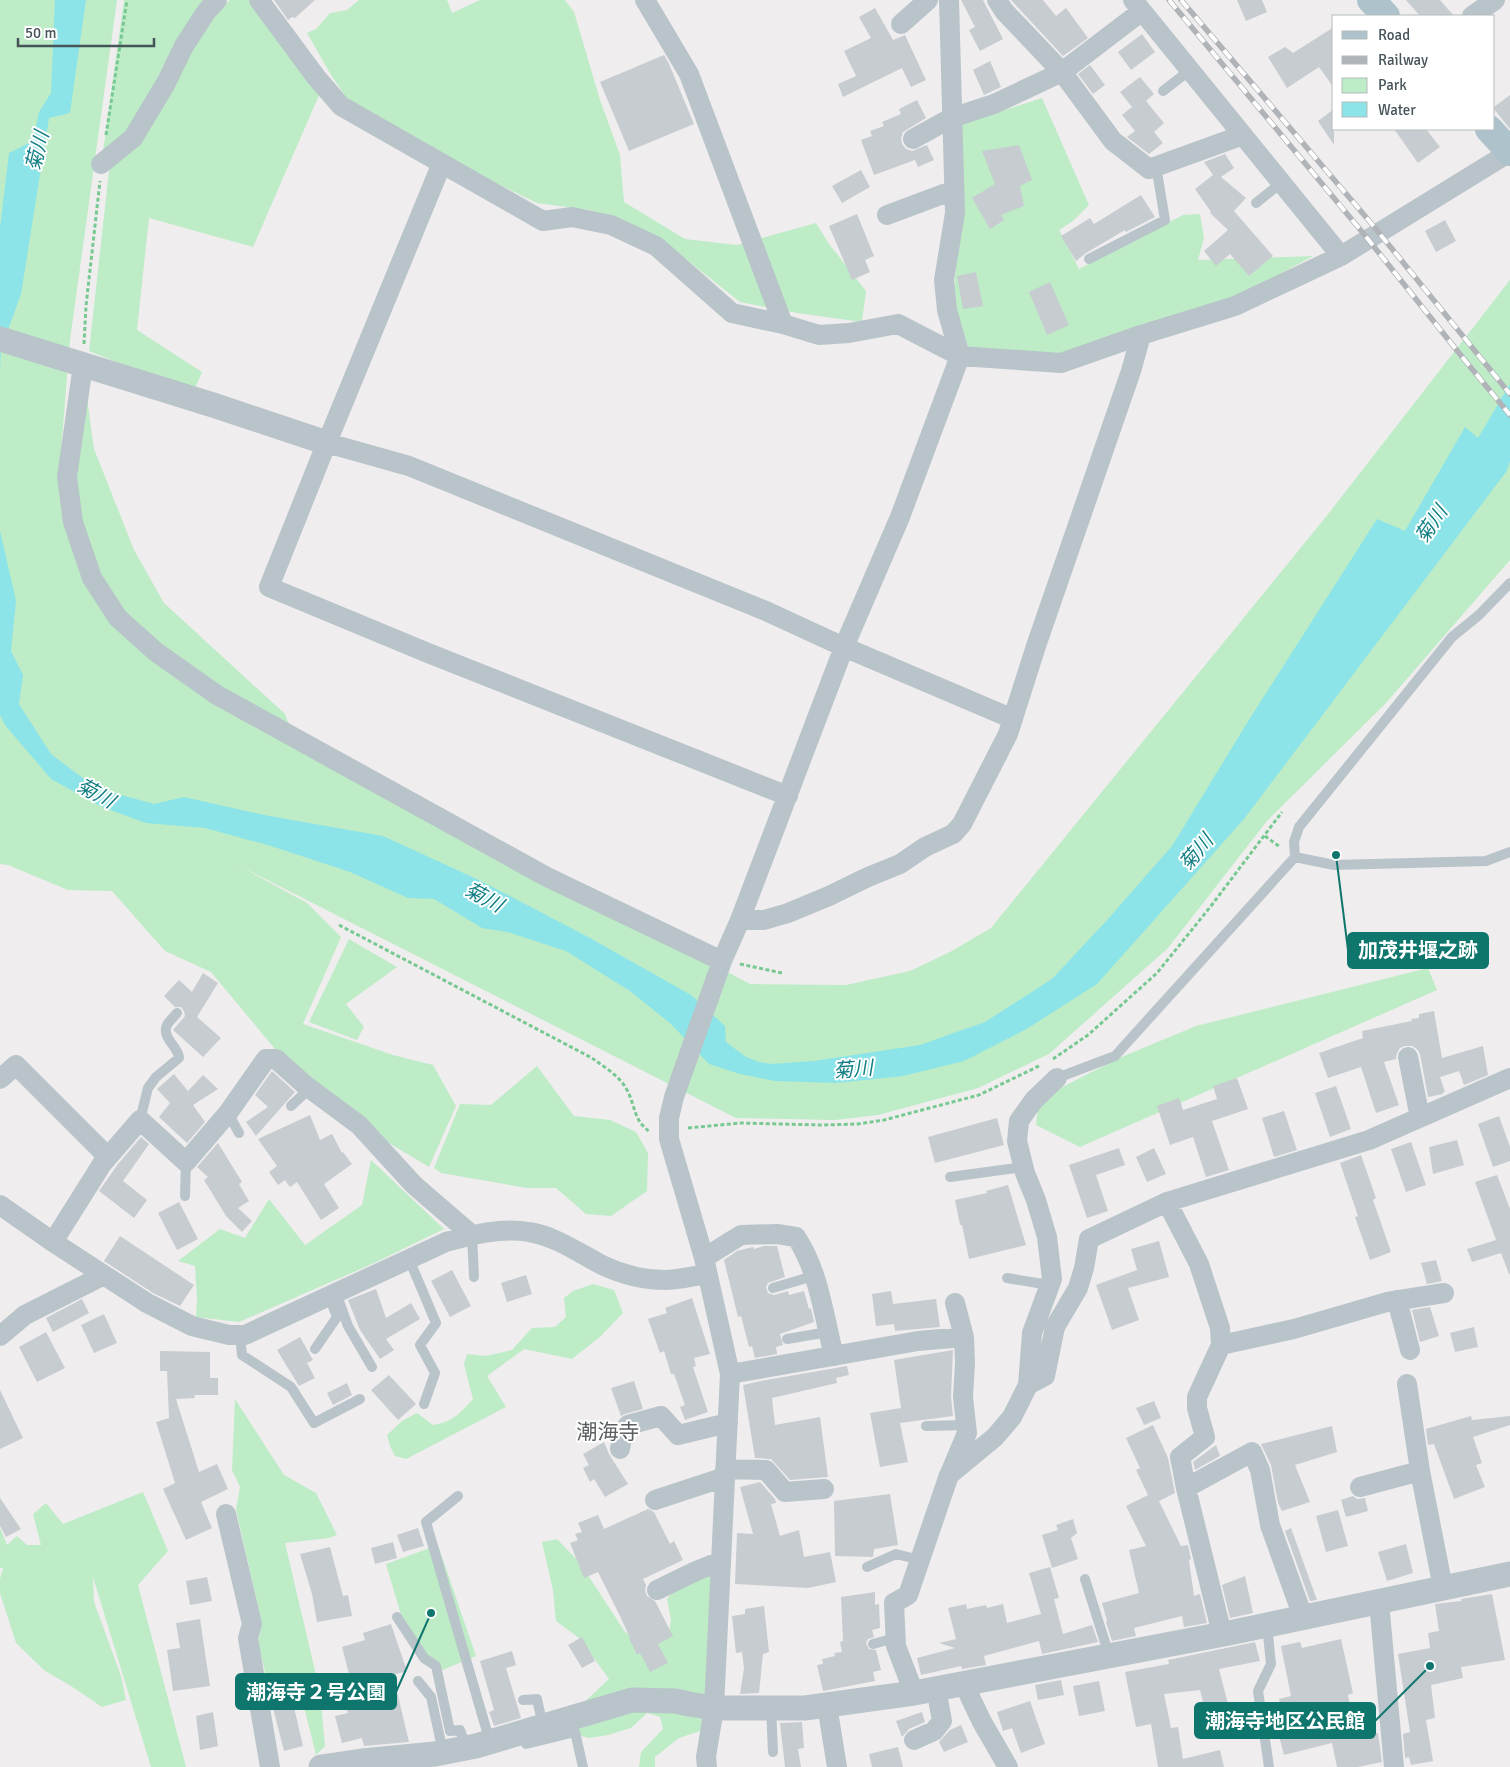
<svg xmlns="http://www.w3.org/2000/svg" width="1510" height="1767" font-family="Signika,'Noto Sans JP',sans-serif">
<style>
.green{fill:#bdecc7}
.water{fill:#8ce4e8}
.building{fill:#c7ccd0}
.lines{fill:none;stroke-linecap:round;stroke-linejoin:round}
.path{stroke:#77c992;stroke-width:3;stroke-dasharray:4 2.5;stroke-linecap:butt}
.service{stroke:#b9c4ca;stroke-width:10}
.minor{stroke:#b9c4ca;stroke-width:20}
.tertiary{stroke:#b9c4ca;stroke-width:25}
.primary{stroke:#aec2cb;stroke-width:28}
.rail-casing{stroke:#b0b4b8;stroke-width:5.5}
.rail{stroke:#fff;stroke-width:4;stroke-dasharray:11;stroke-linecap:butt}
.labels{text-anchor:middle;stroke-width:4;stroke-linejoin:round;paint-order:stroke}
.water-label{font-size:20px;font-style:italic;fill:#127f84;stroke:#fff}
.quarter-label{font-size:21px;fill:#5a5f62;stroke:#fff}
.leader{fill:none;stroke:#0f766e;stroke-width:2}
.callout-dot{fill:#0f766e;stroke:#fff;stroke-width:2}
.callout{fill:#0f766e;stroke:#0f766e;stroke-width:2}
.callout-label{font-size:20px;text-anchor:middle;font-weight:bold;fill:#fff}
</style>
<rect width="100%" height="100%" fill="#f0edee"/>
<path class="green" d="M0 0H117L70 340 61 452 86 391 94 449 134 550 164 603 285 714 288 722 300 737 531 868 750 984 846 985 910 971 950 952 991 928 1325 518 1510 280V560L1386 703 1267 821 1168 948 1049 1054 978 1088 878 1115 835 1120 736 1118 236 864 307 903 341 937 303 1024 393 1055 433 1065 456 1106 429 1167 359 1125 305 1085 211 972 165 951 112 891 68 890 8 865 0 864Z
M124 0H218L125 145 102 159Z
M230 0H251L320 93 253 247 149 218 137 330 202 372 193 393 89 351 110 162 209 16Z
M359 0H447L452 13 480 0H565L574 12 600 100 620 155 624 202 685 239 737 245 816 223 829 244 866 291 862 322 797 313 740 302 659 238 590 210 537 203 407 140 353 107 331 75 307 33 316 29 330 13 347 10Z
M1042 98 1089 205 1073 221 1059 230 1079 269 1183 215 1200 214 1204 238 1198 260 1313 256 1219 307 1063 356 968 347 953 301 960 222 959 125Z
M349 939 397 967 346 1004 364 1027 357 1040 309 1022Z
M1428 968 1437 990 1080 1147 1036 1125 1039 1099 1119 1058 1196 1026Z
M537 1066 574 1116 610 1120 636 1132 648 1153 647 1191 611 1216 586 1214 556 1188H527L441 1173 434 1168 460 1104 491 1105Z
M371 1160 444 1229 372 1264 239 1322 196 1317 197 1297 195 1266 178 1261 220 1229 245 1238 269 1199 305 1245 362 1205Z
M593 1284 614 1290 623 1313 600 1337 572 1359 524 1349 487 1376 506 1407 406 1459 395 1456 390 1446 387 1435 402 1421 417 1413 433 1425C453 1422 460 1413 473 1399L464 1364 467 1354 486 1356 512 1350 532 1328 555 1327 566 1317 564 1298 573 1291Z
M235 1399 284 1475 316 1493 337 1535 329 1538 285 1543 320 1692 325 1746 316 1755 301 1694 271 1698 258 1642 262 1624 236 1510 240 1487 232 1470Z
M143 1492 168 1551 138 1585 186 1767H151L93 1577 94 1602 121 1676 126 1700 102 1707 71 1686 45 1671 16 1643 0 1593V1579L3 1568H0V1528L7 1545 17 1536 27 1545H41L33 1514 46 1503 63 1524Z
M557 1539 580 1563 625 1632 641 1642 669 1633 671 1620 667 1599 678 1585 700 1573 710 1577 715 1603 706 1729 679 1738 655 1757V1767H639L641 1752 663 1729 660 1717 647 1713 631 1728 608 1735 589 1738 565 1732 578 1708 609 1679 579 1638 556 1621 553 1590 542 1542Z
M438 1545 476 1656 438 1672 404 1625 386 1564Z"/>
<path class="water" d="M55 0H86L70 113 49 118 21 294 1 349 0 369V228L9 153 33 141 39 112 51 93Z
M1510 384V462L1506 472 1244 819 1097 984 1025 1030 964 1061 903 1076 836 1083 775 1081 740 1074 709 1064 671 1024 630 991 566 951 507 932 482 928 434 899 408 898 350 872 271 846 205 828 146 823 102 807 51 779 5 725 0 715V531L16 601 11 651 23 675 19 704 51 754 96 788 154 804 184 797 264 815 383 836 481 881 590 938 691 995 725 1026 726 1042 746 1057 759 1062 772 1064 814 1061 920 1045 985 1022 1052 979 1108 919 1172 846 1247 723 1377 519 1405 531 1465 427 1478 438Z"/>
<path class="building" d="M274 0H315L295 18 292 17 288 20Z
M961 0H983L1003 39 980 51 969 30 975 27Z
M1011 0H1043L1056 16 1066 8 1088 38 1063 56Z
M1237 0H1262L1267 12 1246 21Z
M1406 0H1440L1454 16H1420Z
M875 8 893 40 905 35 926 80 911 87 902 68 843 97 838 84 856 76 844 51 871 38 859 17Z
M1334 27V88L1319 67 1287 88 1268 57 1285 47 1293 53Z
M1142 34 1155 52 1131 70 1118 52Z
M664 55 669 64 694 124 629 151 600 82Z
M990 61 1001 87 984 95 973 70Z
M1090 65 1105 85 1093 94 1078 74Z
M1140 77 1154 94 1146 101 1164 123 1154 132 1163 143 1149 154 1127 137 1135 131 1122 115 1132 107 1120 92Z
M1510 95V129L1494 109V107Z
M917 100 926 118 903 132 901 138 902 144 906 149 912 151 927 145 934 160 918 167 915 160 874 175 861 140 872 136 870 131 884 126 882 122 901 114 899 109Z
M1334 109V145L1318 121Z
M1394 129H1426L1440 147 1418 163Z
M1019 145 1032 180 1020 186 1024 206 1001 215 1004 220 990 229 972 198 995 184 982 151Z
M1225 154 1234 168 1221 177 1246 198 1234 211 1273 256 1249 276 1230 254 1216 266 1204 251 1228 230 1210 213 1211 212 1195 189 1213 175 1204 162Z
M861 170 870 187 842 203 832 186Z
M1141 195 1155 217 1126 232 1125 230 1086 253 1076 261 1061 236 1090 218 1094 224Z
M857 214 874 256 865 260 870 272 852 280 829 226Z
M1445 220 1456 241 1436 252 1425 231Z
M976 272 983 306 963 309 957 276Z
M1050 282 1069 325 1047 335 1029 292Z
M203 973 218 983 197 1017 221 1038 203 1057 173 1030 185 1016 184 1011 181 1007H175L164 996 179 980 192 992Z
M1434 1011 1442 1058 1483 1046 1488 1075 1464 1085 1459 1071 1440 1077 1445 1092H1443V1094L1428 1097 1420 1054 1417 1049 1412 1046H1405L1400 1048 1397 1053 1396 1059 1384 1062 1399 1105 1376 1113 1361 1067 1328 1078 1319 1053 1363 1038 1362 1031 1412 1021 1411 1019 1419 1018V1014Z
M272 1071 295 1092 256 1136 246 1122 268 1107 255 1095Z
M174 1074 188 1091 203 1075 218 1089 193 1105 205 1122 187 1143 159 1117 170 1103 157 1089Z
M1237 1078 1248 1109 1212 1121 1229 1170 1206 1177 1193 1137 1170 1145 1157 1106 1179 1098 1183 1110 1217 1099 1213 1086Z
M1336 1086 1351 1129 1330 1137 1315 1093Z
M1284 1111 1297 1150 1274 1157 1262 1118Z
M310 1115 320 1140 332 1134 342 1153 343 1152 352 1164 324 1184 339 1208 321 1220 297 1182 290 1187 285 1180 278 1185 269 1172 277 1166 258 1139Z
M1499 1116 1510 1147V1161L1493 1167 1478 1124Z
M997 1118 1004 1145 935 1163 928 1137Z
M141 1137 149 1144 123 1181 147 1200 134 1218 99 1191 118 1164Z
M1457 1140 1464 1165 1433 1174 1429 1147Z
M1411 1142 1426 1185 1406 1192 1391 1149Z
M218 1143 242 1182 239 1184 249 1201 238 1208 252 1221 242 1232 226 1216 204 1180 208 1177 197 1167Z
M1119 1148 1125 1165 1096 1175 1108 1211 1087 1218 1069 1165Z
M1154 1148 1166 1174 1147 1182 1136 1157Z
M1361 1155 1376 1198 1373 1200 1391 1252 1370 1260 1355 1217 1358 1216 1340 1163Z
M1497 1175 1510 1209V1274H1509L1501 1253 1472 1262 1467 1249 1496 1240 1475 1182Z
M1008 1185 1026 1245 969 1259 962 1225H960L955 1200 987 1193 986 1191Z
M179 1202 198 1239 177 1250 158 1213Z
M120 1236 194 1285 180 1306 153 1293 104 1261Z
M1159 1241 1169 1277 1128 1288 1139 1320 1112 1330 1096 1285 1137 1270 1131 1249Z
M764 1246H777L785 1277 768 1283 766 1287 768 1293 774 1295 788 1291 789 1295 804 1291 809 1309 811 1308 814 1322 780 1334 783 1345 776 1347 777 1354 755 1358 752 1346 749 1347 741 1316 738 1317 724 1260 737 1251 753 1247 754 1249Z
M1436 1260 1442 1281 1427 1284 1421 1263Z
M452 1270 471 1306 450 1317 431 1281Z
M526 1275 532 1294 507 1302 501 1283Z
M376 1289 386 1318 411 1303 420 1319 386 1339 394 1350 380 1359 360 1330 348 1300Z
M891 1291 893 1304 936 1299 940 1327 895 1331 894 1324 876 1326 872 1294Z
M692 1298 710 1354 694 1358 696 1366 693 1367 708 1412 685 1420 680 1407 685 1405 674 1374H671L664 1351 660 1353 648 1319 667 1313 665 1308Z
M82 1299 89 1313 53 1332 46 1318Z
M1430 1307 1439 1336 1420 1342 1412 1310Z
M104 1314 117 1343 94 1353 81 1325Z
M1474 1327 1478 1347 1455 1352 1450 1333Z
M46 1332 65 1368 37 1382 19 1347Z
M300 1337 313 1360 307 1363 315 1378 299 1386 277 1350Z
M953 1350 951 1396 953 1416 900 1423 908 1462 880 1467 870 1413 901 1408 894 1360Z
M160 1351 210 1352V1378H218V1395H194L195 1398 176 1399 199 1472 217 1464 228 1489 201 1502 212 1528 186 1540 163 1489 175 1483 156 1422 169 1418 167 1371H160Z
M847 1366 849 1375 836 1378 837 1383 772 1398 775 1425 820 1417 828 1477 790 1480 771 1459 755 1458 743 1385 761 1381Z
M389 1375 416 1404 398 1420 371 1390Z
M634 1381 643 1409 625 1414 621 1416 611 1388Z
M347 1383 352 1395 333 1405 327 1393Z
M0 1390 23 1438 0 1449Z
M1154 1401 1161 1418 1144 1425 1136 1408Z
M1471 1416 1472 1420 1510 1416V1425L1473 1437 1482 1463 1476 1465 1485 1487 1454 1499 1434 1444 1428 1445 1426 1429Z
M1153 1425 1168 1458 1175 1493 1159 1501 1181 1546 1188 1545 1191 1559 1189 1560 1194 1596 1200 1594 1207 1623 1184 1627 1182 1616 1134 1628 1136 1636 1112 1641 1106 1622 1107 1621 1102 1603 1139 1593 1129 1550 1146 1546 1126 1506 1148 1495 1136 1470 1140 1468 1126 1438Z
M1332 1426 1337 1452 1295 1465 1310 1502 1282 1511 1278 1503 1271 1465 1261 1444Z
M604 1442 609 1454 628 1484 605 1497 594 1479 590 1482 583 1468 589 1465 583 1454Z
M1216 1445 1220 1456 1195 1470 1193 1462Z
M760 1482 775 1499 776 1503 771 1504 780 1536 799 1530 804 1557 830 1552 836 1582 808 1588 735 1584 737 1533 753 1534 740 1487Z
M890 1494 898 1545 874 1549 873 1557 835 1556 834 1501Z
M1353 1496 1357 1499 1365 1498 1368 1511 1346 1517 1341 1500Z
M0 1498 21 1529 6 1537 0 1526Z
M648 1509 654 1512 670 1544 674 1541 683 1560 643 1579 646 1585 645 1590 647 1596 655 1601 673 1636 658 1644 668 1663 650 1672 640 1653 637 1655 629 1638H630L620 1616 598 1572 584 1578 570 1543 578 1540 575 1534 582 1532 578 1523 598 1515 604 1529Z
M1338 1510 1348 1546 1326 1552 1316 1516Z
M1073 1519 1077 1533 1071 1538 1078 1559 1052 1568 1042 1535 1058 1530 1056 1525Z
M418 1528 424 1546 403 1552 397 1535Z
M1291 1528 1317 1600 1310 1601 1285 1531Z
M393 1542 397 1558 375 1564 371 1548Z
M1406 1544 1413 1573 1387 1581 1378 1552Z
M330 1547 343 1596 348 1595 352 1616 317 1622 312 1594 300 1554Z
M1050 1567 1059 1598 1054 1599 1063 1634 1092 1625 1098 1642 1042 1654 1039 1641 984 1656 986 1665 962 1669 961 1666 921 1675 917 1658 955 1648 939 1643 956 1639 948 1608 966 1604 967 1609 986 1605 987 1608 1003 1604 1007 1623 1041 1614 1029 1573Z
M1245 1576 1253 1613 1230 1618 1222 1585Z
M207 1577 212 1601 190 1605 186 1581Z
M875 1592V1605L879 1604 880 1628 872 1630 874 1637 868 1639 866 1643 869 1649 876 1650 881 1670 873 1672 875 1681 823 1691 817 1665 823 1664 822 1659 835 1656 834 1653 842 1652 840 1642 843 1641 841 1597Z
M1492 1594 1505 1660 1461 1667 1463 1678 1431 1685 1435 1718 1426 1720 1433 1761 1411 1765 1409 1757 1405 1758 1403 1734 1410 1732 1398 1654 1430 1648 1428 1633 1439 1631 1435 1604 1461 1601V1599Z
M764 1606 769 1652 763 1654 759 1693 740 1694 744 1668 742 1652 736 1653 732 1616 745 1614V1609Z
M200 1619 210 1686 173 1691 167 1650 180 1648 176 1623Z
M391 1624 407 1671 393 1675 409 1742 364 1746 362 1738 342 1743 335 1716 348 1713 339 1680 350 1678 342 1647 365 1640 363 1633Z
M582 1637 595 1661 582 1668 568 1645Z
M1341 1639 1353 1693 1348 1695 1356 1738 1378 1733 1382 1762 1358 1767H1337L1332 1743 1284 1755 1276 1724 1284 1722 1279 1699 1291 1696 1281 1646 1300 1642 1302 1648Z
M1255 1642 1260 1661 1219 1669 1229 1708 1206 1714 1200 1690 1164 1694 1171 1728 1178 1727 1183 1759 1220 1750 1224 1767H1158L1151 1724 1136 1727 1125 1672 1169 1664 1168 1660Z
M512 1651 516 1665 506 1668 521 1718 494 1726 489 1712 494 1710 480 1661Z
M1061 1680 1064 1695 1038 1700 1035 1685Z
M1099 1681 1105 1711 1079 1716 1073 1686Z
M1030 1701 1045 1744 1021 1753 1012 1728 1003 1731 997 1712Z
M293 1703 303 1746 284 1751 273 1708Z
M213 1712 218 1746 200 1750 196 1716Z
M922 1712 925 1722 909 1729 902 1737 896 1721Z
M802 1722 804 1748 798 1749 801 1767H785L780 1723Z
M961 1725 968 1742 944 1752 939 1742 950 1730Z
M898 1747 903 1767H872L869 1754Z"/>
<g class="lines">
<path class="path" d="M106 135 127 0
M84 344 86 306 100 181
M1265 836 1280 847
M339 925 592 1058C604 1067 620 1076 627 1090 636 1107 633 1120 650 1132
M740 964 782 973
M1053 1059 1088 1035 1157 973 1211 906 1282 812
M688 1128 740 1123 821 1125 858 1124 884 1120 979 1095 1041 1065"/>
<path class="service" d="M1163 91 1190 70
M1256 203 1281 183
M1089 259 1165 220 1156 166
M1295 857 1334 865 1486 861 1510 852
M1057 1078 1115 1056 1295 857 1294 842 1299 827 1452 637 1479 615 1510 583
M291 1106 310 1088
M228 1113 239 1133
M140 1120 148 1088 156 1077 179 1058C179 1047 161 1038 167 1025 169 1021 174 1017 177 1013
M950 1177 1023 1167
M185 1196 186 1162
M472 1235 474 1277
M409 1259 436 1323 420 1345 435 1373 424 1404
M1007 1278 1049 1285
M773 1288 813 1276
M336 1293 348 1326 372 1367
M240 1335 242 1355 291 1387 314 1423 360 1399
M787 1339 828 1332
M315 1349 337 1317 329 1296
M926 1426 966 1425
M458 1496 426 1522 490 1742
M867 1567 896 1554 920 1560
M1085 1579 1109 1655
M397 1617 424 1658 436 1666 450 1731 460 1730 466 1747
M1267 1625 1271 1664 1258 1691 1269 1767
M873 1644 895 1638
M418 1681 431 1697 443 1752
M523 1700 537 1699 543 1726
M771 1708 773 1752
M526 1744 575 1732 583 1767"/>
<path class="minor" d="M259 0 316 77 341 106 543 221 572 217 611 225 656 246 732 313 783 324 819 335 849 333 898 324 960 356 1061 363 1141 335 1235 306 1341 256 1510 152
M645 0 689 74 783 324
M997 0 1004 11 1062 72 1113 141 1149 169 1243 135
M1133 0 1341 256
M1472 16 1495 0
M901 24 928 0
M913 139 951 118 994 104 1062 72 1142 11
M442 163 321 457 269 587 428 653 788 796
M101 164 133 138 166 83 184 46 206 12 217 0
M887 215 954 190
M83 365 67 477 73 522 92 578 118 618 156 652 217 695 547 877 722 961
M327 443 409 466 766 611 844 647 1013 719
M740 920H764L788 913 829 896 868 877 900 864 925 847 953 834 962 824 1008 734 1036 646 1131 371 1141 335
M1408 1057 1420 1118
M0 1079 16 1065 108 1157
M1167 1202 1199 1264 1220 1328 1221 1345 1197 1397V1408L1205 1437 1180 1457 1186 1488 1222 1634
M0 1205 53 1242 147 1303 192 1326 229 1335H245L446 1242C472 1235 501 1227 529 1232 555 1236 579 1253 602 1265 621 1274 644 1280 665 1280 679 1280 693 1276 707 1274
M53 1242 102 1164 140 1120 186 1162 228 1113 266 1059H276L305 1085 359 1125 414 1185 472 1235
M704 1258 741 1235 777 1234 796 1237C819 1271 824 1317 834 1356
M1397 1300 1410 1350
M955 1303 964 1337
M0 1336 25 1315 104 1275
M1221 1345 1294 1329 1387 1302 1444 1293
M730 1374 918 1341 964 1337 965 1363 963 1397 967 1433 951 1471
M1407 1384 1420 1471 1443 1588
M1028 1385 1045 1376 1055 1327 1078 1288 1084 1268 1089 1239 1167 1202 1369 1140 1510 1078
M620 1449 623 1432 628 1425 661 1416 678 1435 728 1423
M725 1469 766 1470 785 1492 824 1489
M1360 1487 1420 1471
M1186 1488 1252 1452 1260 1470 1270 1525 1303 1617
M655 1500 725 1477
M226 1514 252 1624 248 1638 270 1767
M657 1590 696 1571 721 1561
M1379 1602 1394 1767
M963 1682 982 1722 1008 1767
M914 1693 896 1646 894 1603 908 1595 949 1475 995 1437 1012 1417 1028 1385 1032 1333 1052 1279 1047 1237 1036 1200 1025 1173 1017 1141 1019 1121 1034 1100 1057 1078
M827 1705 837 1767
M914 1740 934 1731 942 1721 936 1688
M707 1767 706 1757 714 1708 730 1374 704 1258 669 1139V1118L674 1097 722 961 740 920 844 647 900 517 960 356 947 310 944 280 955 213 949 0"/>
<path class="tertiary" d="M0 339 213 405 327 443
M321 1767 362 1761 435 1754 476 1746 632 1700 675 1701 689 1704 714 1708H805L914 1693 1229 1633 1510 1574"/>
<path class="primary" d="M1371 0 1386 16
M1489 129 1510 152"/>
<g class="rail-casing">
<path id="rail" d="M1169 0 1363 233 1463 358 1510 415
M1181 0 1371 223 1510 394"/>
</g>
<use href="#rail" class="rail"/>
</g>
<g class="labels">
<g class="water-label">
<text transform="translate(37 151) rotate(-76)" y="7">菊川</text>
<text transform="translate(1431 524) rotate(-56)" y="7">菊川</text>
<text transform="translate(96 793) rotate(29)" y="7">菊川</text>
<text transform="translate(1196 852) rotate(-50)" y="7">菊川</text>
<text transform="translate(484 897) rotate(28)" y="7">菊川</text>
<text transform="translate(853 1069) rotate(-5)" y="7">菊川</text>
</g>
<g class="quarter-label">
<text x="608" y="1439">潮海寺</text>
</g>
</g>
<path class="leader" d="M1336 855L1348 950M431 1613L396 1692M1430 1666L1375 1721"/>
<g class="callout-dot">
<circle cx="1336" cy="855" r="5"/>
<circle cx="431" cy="1613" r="5"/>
<circle cx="1430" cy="1666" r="5"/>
</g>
<g class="callout">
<rect x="1348" y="933" width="140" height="35" rx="5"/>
<rect x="236" y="1674" width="160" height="35" rx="5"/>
<rect x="1195" y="1703" width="180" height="35" rx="5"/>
</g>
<g class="callout-label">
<text x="1418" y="957">加茂井堰之跡</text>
<text x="316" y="1699">潮海寺２号公園</text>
<text x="1285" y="1728">潮海寺地区公民館</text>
</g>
<rect x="1332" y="15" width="162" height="115" fill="#ffffff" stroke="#b5bbbd"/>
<rect x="1342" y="31" width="25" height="8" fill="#aec2cb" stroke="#b5bbbd"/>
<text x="1378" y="40" font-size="15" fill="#46545a">Road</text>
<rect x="1342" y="56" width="25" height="8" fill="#b0b4b8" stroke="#b5bbbd"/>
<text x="1378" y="65" font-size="15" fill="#46545a">Railway</text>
<rect x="1342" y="78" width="25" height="15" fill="#bdecc7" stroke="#b5bbbd"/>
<text x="1378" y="90" font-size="15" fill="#46545a">Park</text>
<rect x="1342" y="102" width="25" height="15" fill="#8ce4e8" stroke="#b5bbbd"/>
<text x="1378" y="115" font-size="15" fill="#46545a">Water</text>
<path d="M18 38v8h136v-8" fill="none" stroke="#46545a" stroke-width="2.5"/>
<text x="25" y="38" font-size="15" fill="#46545a" stroke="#ffffff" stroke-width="4" paint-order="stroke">50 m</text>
</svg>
